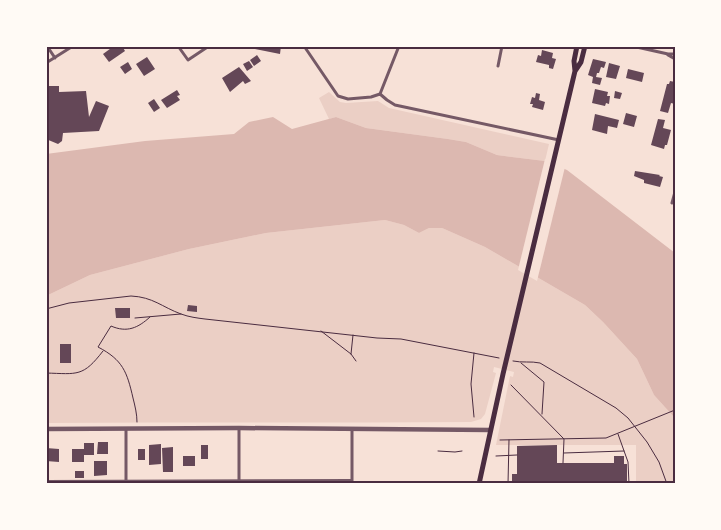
<svg xmlns="http://www.w3.org/2000/svg" width="721" height="530" font-family="'Source Sans 3',sans-serif">
<style>
.green{fill:#ebcfc5}
.water{fill:#dcb8b0}
.pier{fill:#f7e1d7}
.building{fill:#644757}
.lines{fill:none;stroke-linecap:round;stroke-linejoin:round}
.path{stroke:#4a2c40;stroke-width:1}
.service{stroke:#755966;stroke-width:2}
.minor{stroke:#755966;stroke-width:3}
.tertiary{stroke:#755966;stroke-width:4.5}
.secondary{stroke:#4a2c40;stroke-width:5}
.neatline{fill:none;stroke:#4a2c40;stroke-width:2}
</style>
<rect width="100%" height="100%" fill="#f7e1d7"/>
<path class="green" d="M329 92 340 102 346 103 378 101 389 108 549 144 545 161 497 155 466 142 448 139 366 128 336 117 329 119 319 98Z
M385 220 404 225 419 233 429 228H442L485 247 585 305 603 322 637 359 654 395 673 416 675 484H636V445H496L510 376 513 377 514 372 494 367 493 372 496 373 485 414 481 419 471 422C329 423 188 422 46 423V296L90 275 189 249 266 233Z"/>
<path class="water" d="M273 117 292 129 336 117 366 128 448 139 466 142 497 155 545 161 567 170 675 253V420L673 416 654 395 637 359 603 322 585 305 485 247 442 228H429L419 233 404 225 385 220 266 233 189 249 90 275 46 296V154L145 141 234 134 249 122Z"/>
<path class="pier" d="M545 159 565 167 537 281 518 270Z"/>
<path class="building" d="M114 46H122L125 51 109 62 103 54Z
M255 46H281L280 54 255 49Z
M542 50 553 53 552 58 556 59 553 69 549 68V65L536 62 538 55 541 56Z
M257 55 261 61 254 66 250 60Z
M147 57 155 69 144 76 136 64Z
M593 59 606 62 604 68 601 67 599 73H597L596 77 602 78 600 85 592 83 593 77 588 75Z
M249 61 253 67 247 71 243 64Z
M128 62 132 69 125 74 120 67Z
M609 63 620 66 616 79 606 77Z
M239 67 251 81 245 84 243 81 230 92 222 78Z
M628 69 644 73 642 82 626 78Z
M670 81 675 82V104L671 103 668 113 660 111 667 84H669Z
M46 86H59V92L86 91 89 117 96 101 109 106 99 131 63 133 62 141 58 144 46 139Z
M595 89 608 92 607 96H610L609 104 606 103 605 106 592 103Z
M177 90 180 95 177 96 180 100 167 108 161 100Z
M615 91 622 93 620 99 614 98Z
M536 93 540 94 539 100 545 102 543 110 532 107 533 104H530L532 97 535 98Z
M154 99 160 108 154 112 148 103Z
M626 113 637 116 634 127 623 124Z
M595 114 619 120 617 128 608 126 607 134 592 130Z
M658 119 665 120 663 128 671 130 667 145H665L664 149 651 145Z
M635 171 660 175 659 176 663 177 660 187 644 183V180L634 176Z
M188 305 197 306V312L187 311Z
M115 308H130V318H116Z
M60 344H71V363H60Z
M98 442H108V454H97Z
M84 443H94V455H84V462H72V449H84Z
M161 444V464L149 465V445Z
M201 445H208V459H201Z
M557 445V463H614V456H624V464H627V484H512V474H517V446Z
M173 447V472H163L162 448Z
M46 448 59 449V462L46 461Z
M138 449H145V460H138Z
M183 456H195V466H183Z
M94 461H107V475L94 476Z
M75 471H84V478H75Z"/>
<g class="lines">
<path class="path" d="M46 309 69 303 131 296C153 297 162 307 181 314 189 317 197 318 205 319L377 338 401 339 499 358
M135 318 181 314
M321 331 351 354 356 361
M474 353 471 384 474 417
M351 354 353 335
M513 361C522 363 531 361 540 363L616 408 628 418 647 442 659 462 667 484
M521 363 544 382 542 414
M46 373C78 374 83 377 103 351
M511 385 564 439 563 463
M137 422C137 414 135 406 133 398 127 372 123 360 98 347L111 326C127 333 138 328 150 317
M618 434 628 462 629 484
M500 440 606 438 675 410
M438 451 455 452 462 451
M564 453 624 451
M496 456 517 455
M508 484 509 440"/>
<path class="service" d="M46 481 352 480"/>
<path class="minor" d="M47 46 55 58
M178 46 188 60 209 46
M304 46 338 96 348 99 371 97 380 94
M632 46 668 54H675
M668 55 675 59
M46 63 73 46
M498 66 502 46
M380 94 387 100 395 105 559 140
M380 94 399 46
M672 203 675 192
M352 429V484
M126 484V429
M239 484V428"/>
<path class="tertiary" d="M46 429 239 428 490 430"/>
<path class="secondary" d="M575 71 574 61 577 46
M479 484 503 374 575 71 581 62 585 46"/>
</g>
<rect width="721" height="530" fill="none" stroke="#fffaf5" stroke-width="95"/>
<rect x="48" y="48" width="626" height="434" class="neatline"/>
</svg>
